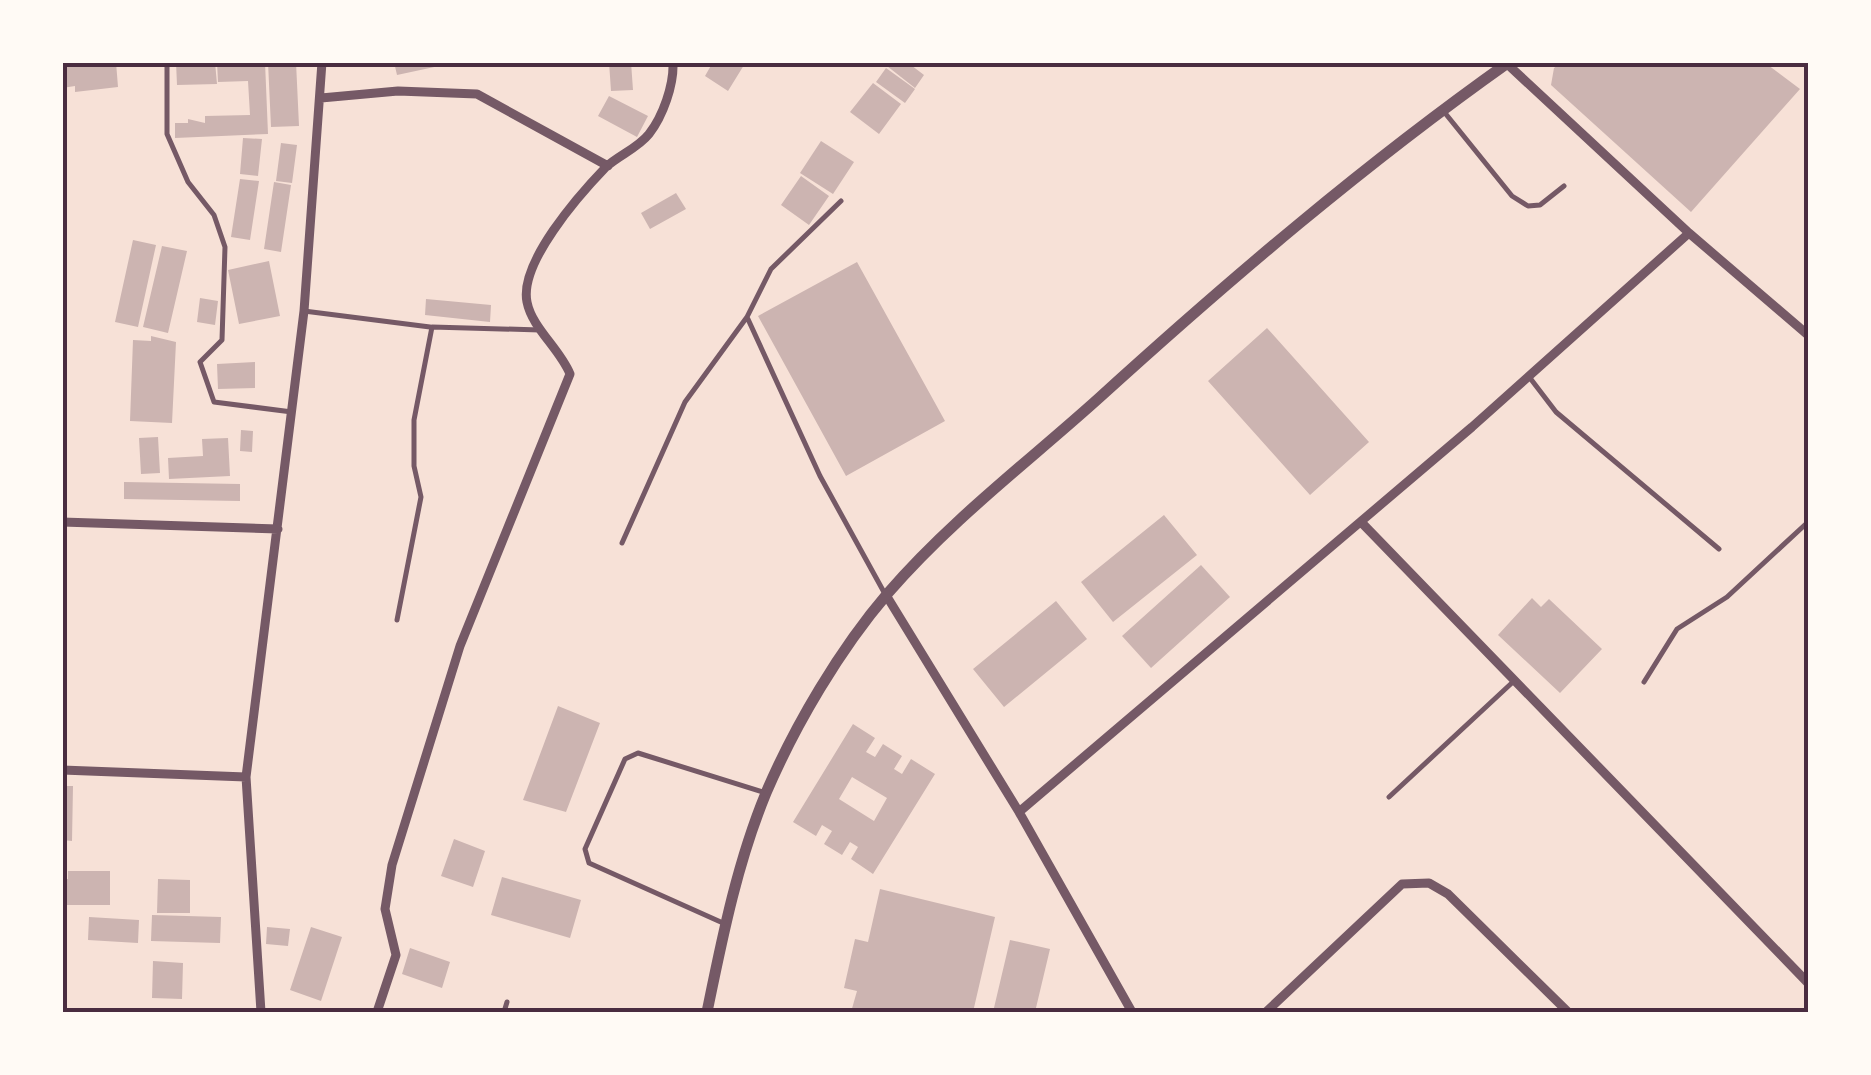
<svg xmlns="http://www.w3.org/2000/svg" width="1871" height="1075" font-family="'Roboto Condensed',sans-serif">
<style>
.building{fill:#ccb4b1;fill-rule:evenodd}
.lines{fill:none;stroke-linecap:round;stroke-linejoin:round}
.service{stroke:#755966;stroke-width:5}
.minor{stroke:#755966;stroke-width:9}
.tertiary{stroke:#755966;stroke-width:11}
.neatline{fill:none;stroke:#4a2c40;stroke-width:4}
</style>
<rect width="100%" height="100%" fill="#f7e1d7"/>
<path class="building" d="M62 62H116L118 87 75 92V86L62 88Z
M176 62H215L217 84 177 85Z
M217 62H265L268 134 175 138V123H188V119L205 123V116L250 115 248 81 218 82Z
M268 62H296L299 126 271 127Z
M394 62H438L439 66 397 75Z
M609 62H631L633 90 611 91Z
M713 62 744 65 728 91 705 76Z
M890 62H907L924 75 915 88 887 66Z
M1562 62H1764L1800 89 1691 212 1551 85 1554 68Z
M886 68 915 89 905 103 876 82Z
M873 83 901 104 879 134 850 112Z
M609 96 648 116 637 137 598 116Z
M243 138 262 139 258 176 240 174Z
M821 141 854 162 833 194 800 173Z
M281 143 297 145 292 183 276 181Z
M801 176 829 196 809 225 781 205Z
M240 179 259 181 250 240 231 237Z
M274 182 291 185 281 252 264 249Z
M676 193 686 209 650 229 641 213Z
M133 240 156 245 138 327 115 322Z
M162 246 187 251 168 333 143 327Z
M269 261 280 316 239 324 228 270Z
M857 262 945 421 846 476 758 316Z
M200 298 218 301 215 325 197 322Z
M426 299 491 305 490 322 425 315Z
M1267 328 1369 442 1310 495 1208 381Z
M151 336 176 342 172 423 130 421 133 340 151 341Z
M255 362V388L218 389 217 364Z
M241 430 253 431 252 452 240 451Z
M158 437 160 473 141 474 139 438Z
M228 438 230 476 169 479 168 458 203 456 202 439Z
M124 482 240 484V501L124 499Z
M1164 515 1197 555 1113 622 1081 582Z
M1201 565 1230 597 1151 668 1122 636Z
M1532 598 1541 607 1549 599 1602 649 1560 693 1498 635Z
M1056 601 1087 639 1004 707 973 669Z
M558 706 600 723 566 812 523 800Z
M853 724 875 738 866 752 875 757 883 744 902 756 894 769 902 774 911 759 935 774 873 874 851 859 858 847 850 842 842 855 824 844 832 831 822 825 816 836 793 822ZM852 777 887 798 874 821 839 799Z
M62 786H73L72 841 62 840Z
M454 839 485 851 473 887 441 876Z
M68 871H110V905H62V879H68Z
M502 877 581 900 570 938 491 915Z
M158 879 190 880V913H157Z
M880 889 995 917 973 1012H851L857 991 844 988 855 939 868 942Z
M152 915 221 917 220 943 151 941Z
M89 917 139 920 138 943 88 940Z
M267 927 290 929 288 946 266 944Z
M311 927 342 937 321 1001 290 990Z
M1010 940 1050 949 1035 1012H993Z
M410 948 450 962 442 988 402 974Z
M153 961 183 963 182 999 152 998Z"/>
<g class="lines">
<path class="service" d="M167 62V134L188 182 214 215 225 247 222 340 200 362 214 402 292 412
M1445 113 1512 196 1528 206 1540 205 1564 186
M841 201 771 269 747 317 820 476 885 594
M304 311 430 327
M1530 378 1556 412 1719 549
M622 543 685 402 747 317
M397 620 421 497 414 466V420L432 327 540 330
M1644 682 1677 629 1727 597 1808 522
M1389 797 1515 680
M723 923 589 863 585 849 625 759 638 753 766 793
M504 1012 507 1002"/>
<path class="minor" d="M1505 62 1689 233 1808 335
M321 98 398 91 477 94 608 166
M62 522 278 529
M1361 522 1808 983
M886 595 1019 812 1132 1012
M62 770 246 777
M1019 812 1472 427 1689 233
M261 1012 246 777 304 311 322 62
M377 1012 396 955 385 909 392 865 460 646 570 374C560 349 532 328 527 302 519 263 579 195 606 167 619 155 638 148 649 134 663 116 674 85 673 62
M1266 1012 1402 884 1429 883 1448 894 1568 1012"/>
<path class="tertiary" d="M707 1012C722 939 737 863 766 793 795 725 840 649 888 593 951 520 1028 462 1099 398 1230 279 1365 164 1509 62"/>
</g>
<rect width="1871" height="1075" fill="none" stroke="#fffaf5" stroke-width="130"/>
<rect x="65" y="65" width="1741" height="945" class="neatline"/>
</svg>
